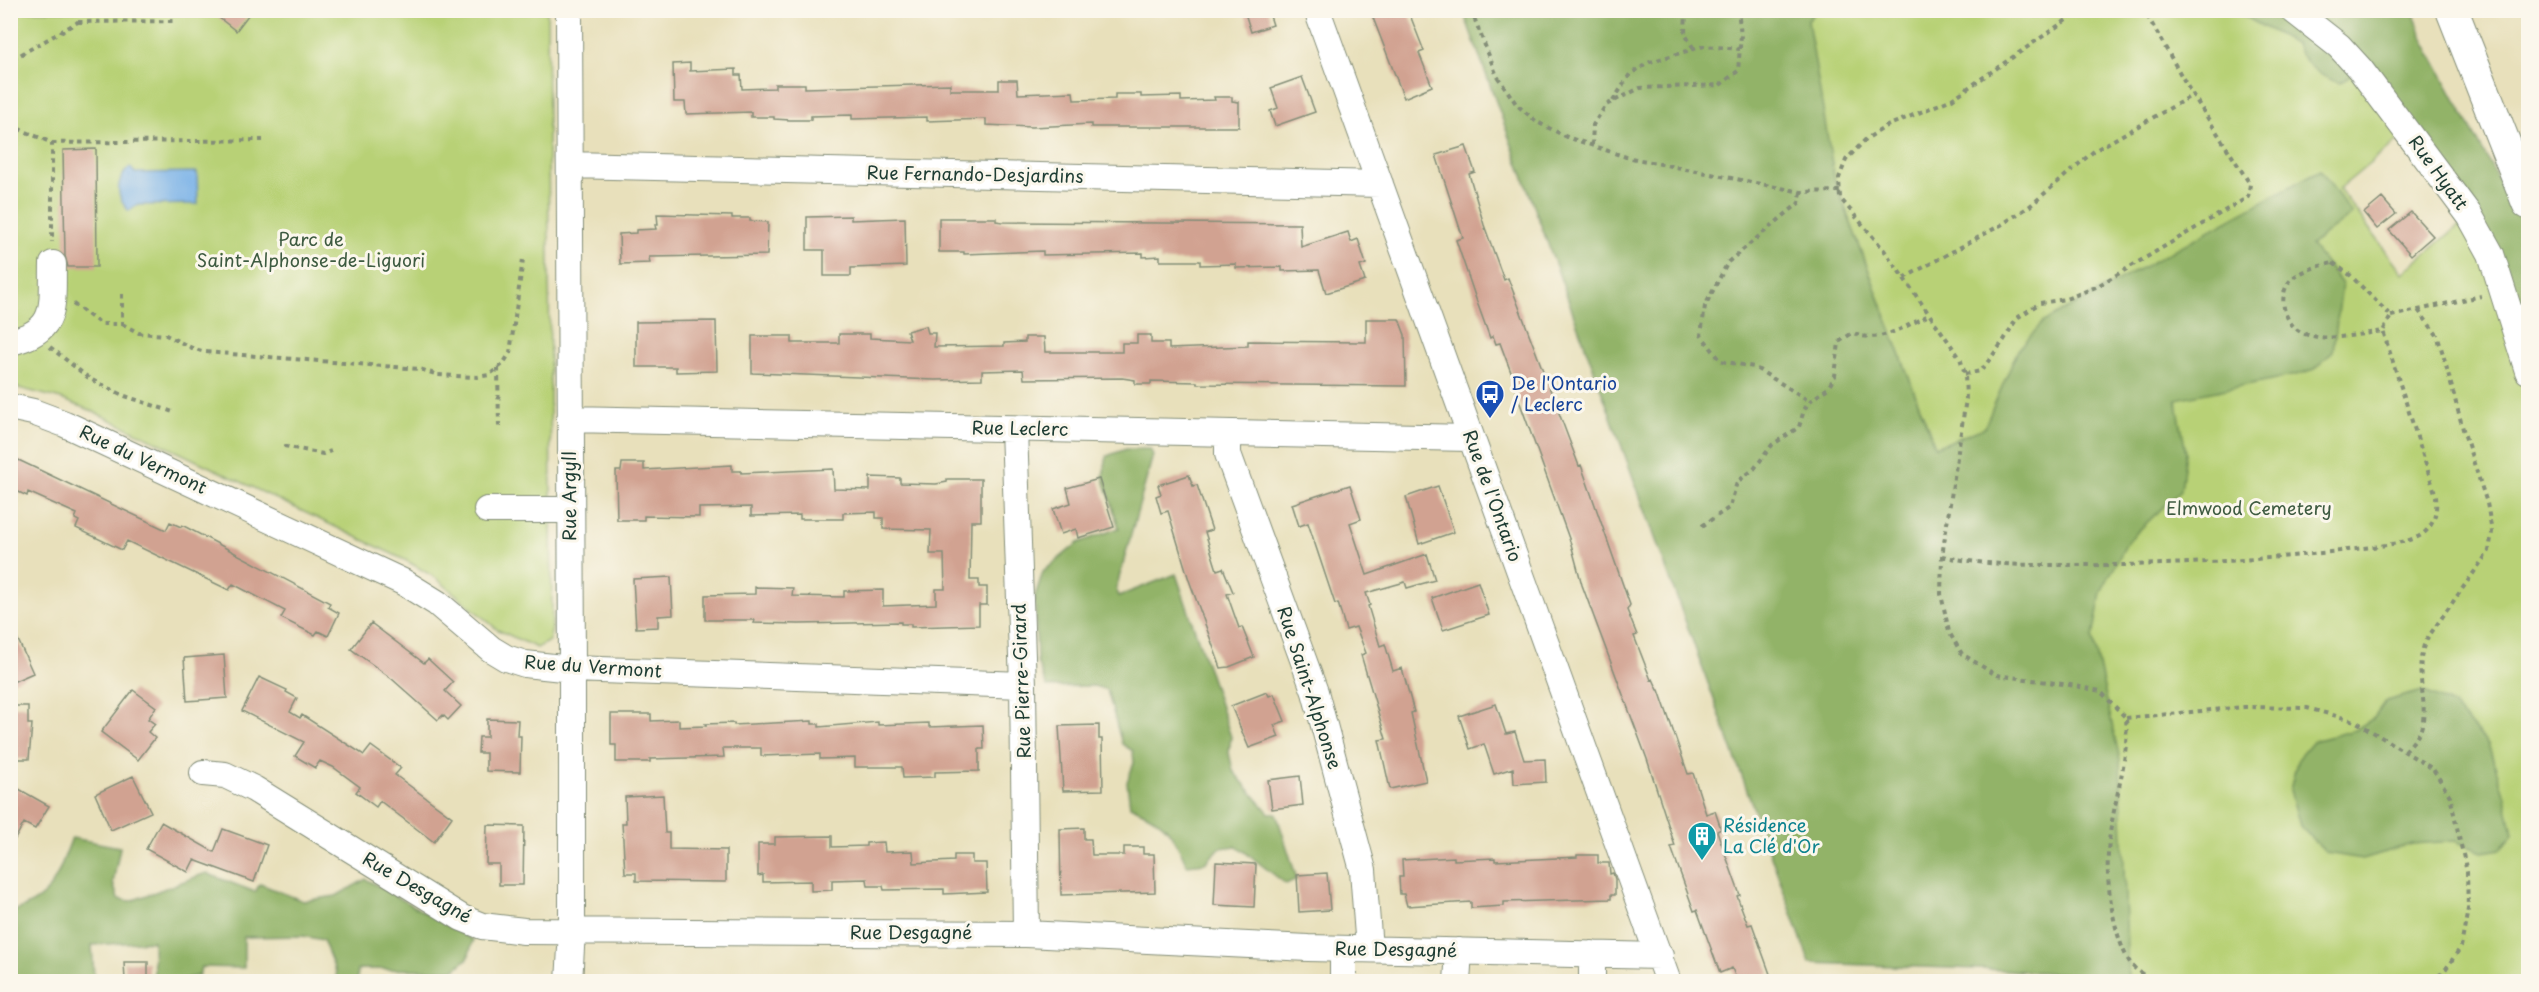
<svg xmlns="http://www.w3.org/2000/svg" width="2539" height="992" font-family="'Playpen Sans',sans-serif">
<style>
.green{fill:#b8d176;stroke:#6c8755;stroke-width:1.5}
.forest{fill:#92b367;stroke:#58784e;stroke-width:1.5}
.water{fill:#77b0e7;stroke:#4b768e;stroke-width:1.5}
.building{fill:#d1a291}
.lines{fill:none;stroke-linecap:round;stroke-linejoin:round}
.minor-casing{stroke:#848e78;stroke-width:28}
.major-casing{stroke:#848e78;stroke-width:34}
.path{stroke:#848e78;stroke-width:4;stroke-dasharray:4.5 4.5;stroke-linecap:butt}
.minor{stroke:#fff;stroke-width:26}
.major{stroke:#fff;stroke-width:32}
.rail-casing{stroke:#1f3d34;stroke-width:7}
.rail{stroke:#fbf7ec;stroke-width:4.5;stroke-dasharray:14;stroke-linecap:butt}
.labels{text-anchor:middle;stroke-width:6;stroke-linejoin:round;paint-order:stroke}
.street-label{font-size:18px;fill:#1f3d34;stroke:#fbf7ec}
.park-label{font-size:18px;fill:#3e5b41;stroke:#fbf7ec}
.transit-label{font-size:18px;fill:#164399;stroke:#fbf7ec;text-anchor:start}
.culture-label{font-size:18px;fill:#0d838f;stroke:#fbf7ec;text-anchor:start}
</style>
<rect width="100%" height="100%" fill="#fbf7ec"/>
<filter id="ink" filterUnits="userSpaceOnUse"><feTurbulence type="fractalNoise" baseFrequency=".0167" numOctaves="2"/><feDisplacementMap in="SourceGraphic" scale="12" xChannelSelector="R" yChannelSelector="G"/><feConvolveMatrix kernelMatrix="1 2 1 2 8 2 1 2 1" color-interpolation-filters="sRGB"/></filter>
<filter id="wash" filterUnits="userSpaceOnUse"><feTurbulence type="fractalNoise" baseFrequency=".008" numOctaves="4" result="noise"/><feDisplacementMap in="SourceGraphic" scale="24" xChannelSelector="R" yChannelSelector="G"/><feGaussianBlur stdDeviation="1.35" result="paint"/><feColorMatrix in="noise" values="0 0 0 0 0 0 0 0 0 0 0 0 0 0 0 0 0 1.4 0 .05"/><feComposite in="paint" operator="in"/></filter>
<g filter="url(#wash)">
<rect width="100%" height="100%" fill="#e8e0bb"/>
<path class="green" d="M11 11H547L552 629 549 641 537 648 498 630 436 578 407 561 92 411 61 399 11 386Z
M1761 11H2293L2408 132 2339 189 2403 273 2470 216 2528 371V981L2196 982 2006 970 1935 447 1835 181Z"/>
<path class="forest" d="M1463 11H1815L1808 21 1835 181 1935 447 1984 428 2018 350 2043 322 2320 170 2352 214 2311 245 2342 284 2333 351 2315 369 2296 375 2176 399 2186 452 2181 490 2128 541 2101 592 2093 638 2120 760 2128 978 2006 970 1810 963Z
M2234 11H2413L2423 39 2528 235V371L2491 254 2360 70 2340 83C2320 77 2304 64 2296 44Z
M1126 449H1150L1153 455 1116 589 1119 596 1176 574 1231 737 1229 753 1233 771 1269 813H1276L1297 879 1286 884 1237 846 1220 848 1205 863 1187 865C1171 830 1167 822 1130 806L1127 782 1134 763 1133 751 1122 744 1107 690 1094 686 1047 687 1037 662 1035 596 1043 572 1078 543 1119 528 1103 476 1107 456Z
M2423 691 2453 705 2488 744 2505 797 2513 834 2501 849 2482 852 2455 841 2412 844 2363 859 2326 853 2300 826 2290 790 2298 758 2313 741 2355 730 2374 718 2386 701Z
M72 838 120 847 113 883 118 899 131 901 206 873 255 892 260 884 303 901 336 896 366 879 473 940 468 958 454 970 358 969 357 981H337L336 972 323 940 303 936 244 937V968L201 967 199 976 171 981 154 976 153 941 92 945 94 978 91 981H11V912C56 897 55 878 72 838Z"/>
<path class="water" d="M130 167 135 173 197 172 198 204 136 205 129 211C115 197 115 180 130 167Z"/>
<g id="blocks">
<path class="building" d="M209 10H252L236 31Z
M1244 10H1268L1273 25 1251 32Z
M1370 10H1408L1424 51 1419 53 1432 86 1404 98Z
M690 63V71L736 69V75H741L742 89 775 88V84H805V88L950 84V90H999V80H1017L1018 94 1073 92 1074 100 1115 99V94H1141V97L1181 96V101L1215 100 1214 97H1232V101L1239 102V127H1091V124L1032 127 986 125V119L927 121V117L852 119V115L811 116V120H790L774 119V117H751V112L686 114 685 102H674L673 64Z
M1302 77 1315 112 1275 126 1270 111 1278 108 1271 88Z
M1466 146 1475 172 1469 174 1484 225 1504 280 1508 278 1579 466 1581 465 1630 605 1627 610 1637 635 1634 636 1651 680 1653 679 1658 690H1659L1688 774 1693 773 1706 814 1715 811 1721 829 1717 831 1740 895 1737 896 1748 925 1752 924 1770 974 1750 981H1737L1732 968 1720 973 1697 910 1694 911 1671 847 1675 846 1647 759 1582 585 1571 544 1516 392 1518 391 1500 343 1496 344 1493 336 1490 338 1478 305 1456 240 1463 238 1436 155Z
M96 149 97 267H68L65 256 63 150Z
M2382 198 2396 214 2377 229 2364 213Z
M2411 212 2433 236 2411 255 2389 230Z
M657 214 732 216V218H750V221L768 222 767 255 649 257 650 263 620 264 619 234 636 233V230L656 229 655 225H658Z
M851 216V220L905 218 906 266 851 268V276H824V250H807V217Z
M939 218H996V221L1003 222 1300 224 1301 247 1348 232 1351 242 1358 239 1366 264 1360 266 1365 281 1326 293 1319 270 1282 271V267L1236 268V264L1200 265V261H1160V256L1143 257V253L1043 255V251L964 254V252H939Z
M1366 319H1399L1405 335 1406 386 1197 384V382L1151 381V384H1135V380L1122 378 1024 379 1023 370 982 371V379L935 380 752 373V336H792V343H839V334H870V338L910 340 907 331 926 326 928 333H935L934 347 1004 346V343L1025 342V337H1044L1045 352H1122V343H1137V335H1151V343H1169V349L1248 346V341L1366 342Z
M716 321 717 371 676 372V367H636V322Z
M10 456 166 530 170 522 181 527 182 525 330 603 328 607 339 613 328 636 318 631 315 635 281 618 285 611 233 584 229 590 127 541 122 550 76 528 79 521 75 519 77 514 28 492 27 496 10 488Z
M622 463H644V470L732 465V471H741V473L833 469 834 489 870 490V477L900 478V483L936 484 947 482V479H981V521H971L970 580H979V587H987V605H979V625L911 627V624H901V622L799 624 754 623 755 620H705V595L755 594V587L793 588 792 596 844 597V591L883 590V606L936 604V589H945L944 554H930L931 530 883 529V518H876V512L843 513V519H800V515L751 516V507L699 508V517L644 516V520H617L616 471H621Z
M1189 475 1193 486 1197 485 1212 530 1205 532 1217 570 1223 568 1233 592 1227 594 1239 628 1242 627 1254 657 1229 667 1221 668 1189 580 1168 511 1161 513 1156 496 1161 494 1158 485Z
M1099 479 1114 527 1078 538 1076 529 1061 534 1053 509 1071 503 1067 488Z
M1350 485 1361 519 1350 523 1367 575 1427 554 1435 580 1407 588 1405 582 1366 593 1370 605 1368 606 1380 646 1385 644 1393 671 1402 668 1414 712 1411 713 1426 781 1390 789 1379 740 1386 739 1361 655 1366 653 1356 627 1346 630 1338 603 1335 604 1308 523 1299 526 1292 504Z
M1438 486 1454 532 1419 544 1406 497Z
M671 577 673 615 658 616V627L636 628 633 579Z
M1478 582 1489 615 1443 630 1432 598Z
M10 622 33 673 10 683Z
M371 623 424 663 428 659 453 682 445 691 461 706 448 720 443 715 438 720 392 679 351 649Z
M224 655 227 698 187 701 184 658Z
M259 677 287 690 286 692 297 698 290 712 300 718 302 715 364 755 371 746 401 768 395 775 452 817 434 842 380 801 376 807 356 792 360 787 333 767 320 761 315 768 295 756 304 742 242 711Z
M133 690 156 707 148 719 155 724 148 732 155 738 138 760 101 732Z
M1267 692 1269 696 1274 694 1285 721 1274 725 1279 737 1249 748 1231 706Z
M1496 704 1506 734 1515 732 1524 760 1545 759 1546 782 1514 784 1513 768 1494 774 1484 744 1470 749 1459 716Z
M10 706H28V724H32L29 759H10Z
M611 714H651V721L679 720V727L706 726 705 724 734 723V725L812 721V724H819V727L878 722V725L929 723V727L983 725 984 749H979V771L935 772V777L903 778 902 767H855V758L820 759V754L761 756V748H723L724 757 650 759V762H616V745H611Z
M487 719 518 720 517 736H521L520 772 486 771V753H478L479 737H487Z
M1099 725V739H1102L1103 790 1063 791 1059 726Z
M133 776 151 812 111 830 95 794Z
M1300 776 1303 805 1272 809 1268 780Z
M10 784 49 806 35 829 24 823 10 848Z
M663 795 665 833H669V849L726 850V882L636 881V873H625L622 823H626L625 797Z
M161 822 214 852 223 829 267 845 254 882 194 860 188 872 146 849Z
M487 825 524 826 523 885H499V864H486Z
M1084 828V839H1091L1092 855H1124V847H1143V854H1154L1155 892 1061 895 1060 829Z
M832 836V847L866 846V843L884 842 885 852 913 851 914 863 954 861V855H972V863H986L987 892 944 894V889L884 890 883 886H868L867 879 832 880V890L811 891V881L763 882V875L758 876V844H775V837Z
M1577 855H1598V863H1609L1610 874 1613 873 1615 879V895H1611V899L1504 902V906L1471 908V902L1407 906 1404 894H1400L1399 877H1403L1402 860 1454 857V860L1495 858V861L1577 857Z
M1216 862 1256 864 1254 907 1214 905Z
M1327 873 1330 910 1299 912 1297 875Z
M124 962H148V981H125Z"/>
</g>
</g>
<g filter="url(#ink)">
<use href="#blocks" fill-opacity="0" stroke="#848e78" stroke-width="1.5"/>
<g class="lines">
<g class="minor-casing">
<path id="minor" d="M569 10 572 669V931L569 982
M1317 10 1668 982
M2293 10 2339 46 2360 69 2470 216 2491 254 2528 371
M570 165 1380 184
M10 342C59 331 52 306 53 264
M10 407 33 412 65 424 403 582 437 603 491 649 506 658 525 664 572 669 1023 685
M570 419 1470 438
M1014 429 1023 685 1026 934
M1228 433V454L1315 692 1363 870 1369 949
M487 510H570
M203 773 225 775 254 789 462 918 482 926 524 931 1026 934 1308 948 1660 956
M1592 954V982
M1343 982V949
M1457 982 1459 951"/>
</g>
<g class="major-casing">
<path id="major" d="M2452 10 2528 203"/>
</g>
<path class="path" d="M1471 10 1497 76 1517 105 1537 122 1567 137 1626 157 1801 192 1840 191
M1686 10 1685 34 1694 49
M2081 10 1952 99 1887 126 1866 139 1846 160 1839 178 1840 198 1884 250 1960 358 1965 374 1966 399 1942 556 1941 594 1949 632 1962 654 1996 675 2070 685 2100 691 2126 718C2130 764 2110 808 2108 854 2106 884 2114 940 2131 964 2136 971 2146 976 2153 982
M78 22 177 21
M13 59 78 22 80 10
M1613 101 1630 74 1650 62 1704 46 1740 49
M10 125 52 143V242
M52 143 263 140
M1592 145 1593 125 1606 105 1640 88 1720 85 1738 71 1741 35 1738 10
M1801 192 1799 203 1728 262 1705 306 1701 335 1721 361 1754 367 1810 401
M2333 263 2350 275 2391 316 2383 331C2359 334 2329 342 2305 334 2283 326 2275 292 2294 277 2306 269 2319 266 2333 263Z
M1904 278 2001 225 2030 206 2094 151 2193 95
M73 304 101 324H122V294
M2391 316 2481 296
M122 324 139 333 166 335 192 348 205 352 383 366 420 369 438 375 477 377 489 375 503 364 510 353 523 259
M50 347 90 379 125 396 176 413
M498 368 499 427
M1965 374 1981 371 2004 340 2017 318 2040 303 2066 299 2096 287 2248 197 2250 184 2189 89 2144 10
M284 446 323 454 331 451
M1702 526 1730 507 1737 482 1754 469 1772 445 1799 427 1804 410 1810 401 1828 388 1835 376 1839 342 1852 333C1879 345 1905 326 1929 315
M1942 556C1985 566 2029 565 2073 565 2162 566 2252 561 2340 551 2359 548 2410 545 2424 533 2436 522 2437 510 2436 496L2383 331
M2126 718 2244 707 2307 708 2355 721 2433 769 2450 796 2467 872 2468 909 2461 947 2443 973 2425 982
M2405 751C2410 745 2419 736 2421 729 2430 700 2412 673 2426 640L2489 551 2492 532 2487 503 2464 433 2443 354 2437 335 2418 310"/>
<use href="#minor" class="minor"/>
<use href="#major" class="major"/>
<g class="rail-casing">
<path id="rail" d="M2522 10 2528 26"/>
</g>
<use href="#rail" class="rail"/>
</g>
</g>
<defs>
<g id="bus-pin" transform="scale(1.5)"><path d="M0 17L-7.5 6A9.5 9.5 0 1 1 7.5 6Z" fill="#1a4fb4" stroke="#fbf7ec"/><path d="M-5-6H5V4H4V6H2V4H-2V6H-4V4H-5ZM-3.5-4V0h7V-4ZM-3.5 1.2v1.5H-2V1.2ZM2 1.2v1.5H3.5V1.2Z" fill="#fff"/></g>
<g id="building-pin" transform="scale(1.5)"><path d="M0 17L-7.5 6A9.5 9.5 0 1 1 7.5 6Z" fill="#0f9aa8" stroke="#fbf7ec"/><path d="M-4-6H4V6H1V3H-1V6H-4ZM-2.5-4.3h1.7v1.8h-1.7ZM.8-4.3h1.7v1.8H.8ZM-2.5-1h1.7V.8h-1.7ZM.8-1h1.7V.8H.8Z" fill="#fff"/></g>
</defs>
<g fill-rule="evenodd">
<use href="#bus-pin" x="1490" y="394"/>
<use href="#building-pin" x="1702" y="836"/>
</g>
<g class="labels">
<g class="street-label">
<text transform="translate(2438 173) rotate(54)" y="6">Rue Hyatt</text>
<text transform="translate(975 175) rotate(1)" y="6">Rue Fernando-Desjardins</text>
<text transform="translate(1020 429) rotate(1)" y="6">Rue Leclerc</text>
<text transform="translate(143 460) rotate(25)" y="6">Rue du Vermont</text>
<text transform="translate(570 496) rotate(-90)" y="6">Rue Argyll</text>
<text transform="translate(1492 496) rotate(70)" y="6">Rue de l'Ontario</text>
<text transform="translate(593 667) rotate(4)" y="6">Rue du Vermont</text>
<text transform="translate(1022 681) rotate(-92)" y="6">Rue Pierre-Girard</text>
<text transform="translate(1309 688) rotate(72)" y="6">Rue Saint-Alphonse</text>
<text transform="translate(417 888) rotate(30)" y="6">Rue Desgagné</text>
<text x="911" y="939">Rue Desgagné</text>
<text transform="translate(1396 950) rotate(1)" y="6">Rue Desgagné</text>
</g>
<g class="park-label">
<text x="311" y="246">Parc de<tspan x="311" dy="21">Saint-Alphonse-de-Liguori</tspan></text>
<text x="2249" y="515">Elmwood Cemetery</text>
</g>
<g class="transit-label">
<text x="1511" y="390">De l'Ontario<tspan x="1511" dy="21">/ Leclerc</tspan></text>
</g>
<g class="culture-label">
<text x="1723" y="832">Résidence<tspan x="1723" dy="21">La Clé d'Or</tspan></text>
</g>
</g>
<rect width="2539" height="992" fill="none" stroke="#fbf7ec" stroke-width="36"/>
</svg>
